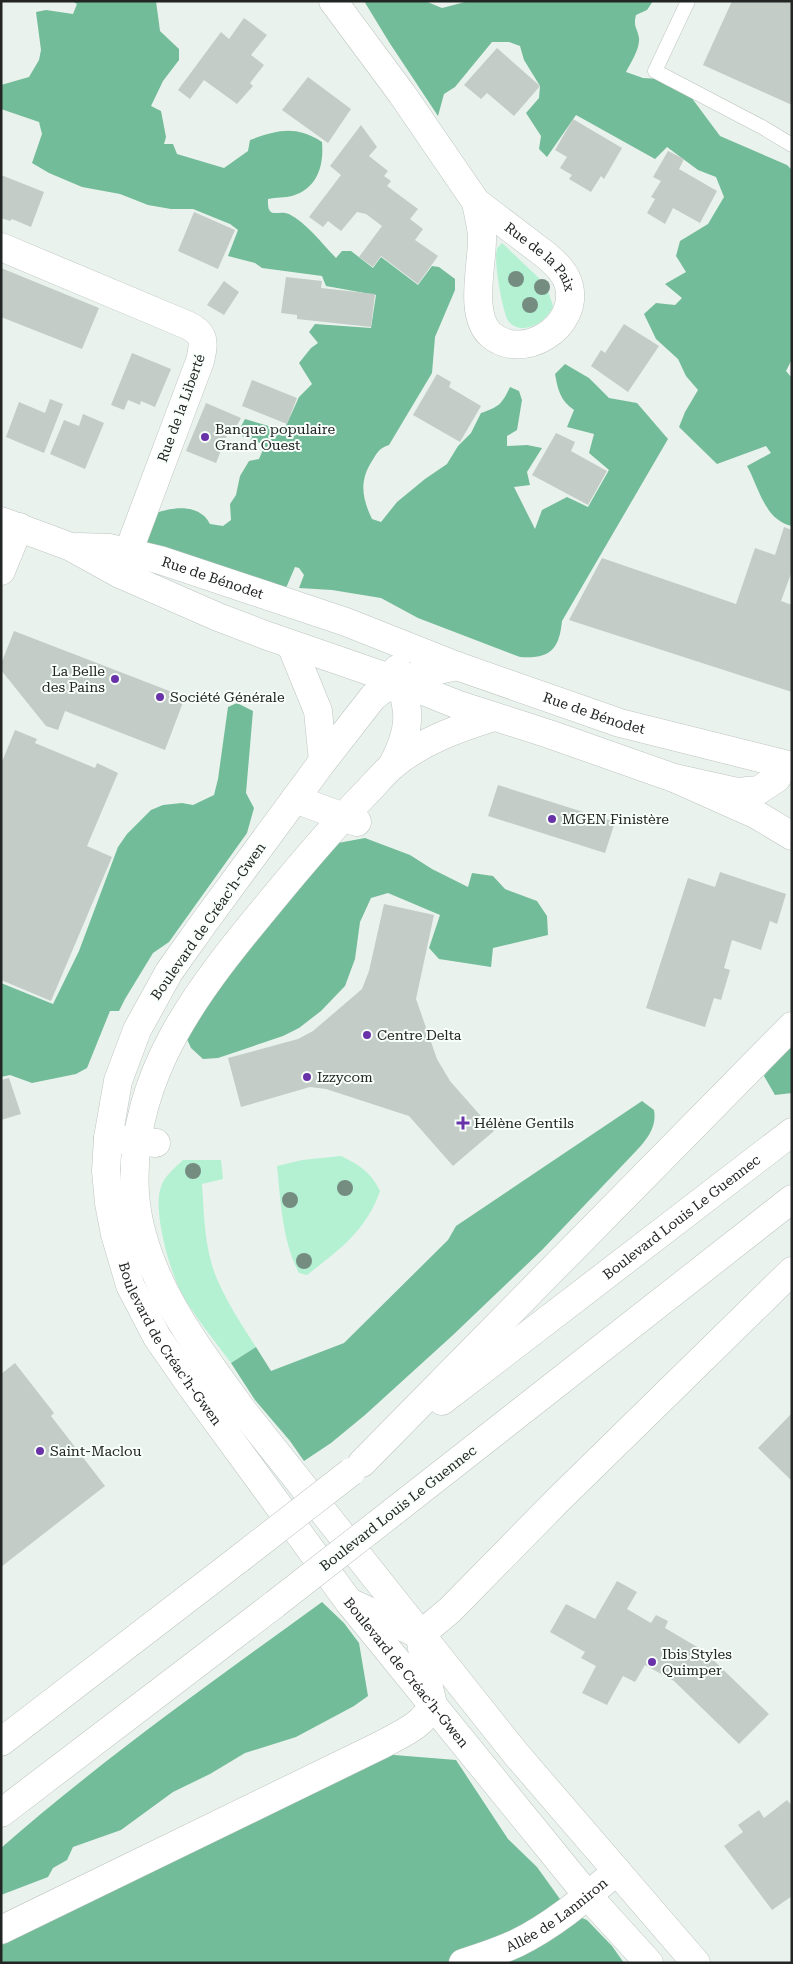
<svg xmlns="http://www.w3.org/2000/svg" width="793" height="1964" font-family="'Roboto Serif',serif">
<style>
.green{fill:#b3f1d2}
.forest{fill:#73bc99}
.building{fill:#c3ccc7}
.lines{fill:none;stroke-linecap:round;stroke-linejoin:round}
.lane-casing{stroke:#bdc5c0;stroke-width:15}
.street-casing{stroke:#bdc5c0;stroke-width:29}
.secondary-casing{stroke:#bdc5c0;stroke-width:29}
.primary-casing{stroke:#bdc5c0;stroke-width:29}
.lane{stroke:#fff;stroke-width:14}
.street{stroke:#fff;stroke-width:28}
.secondary{stroke:#fff;stroke-width:28}
.primary{stroke:#fff;stroke-width:28}
.primary-bridge-casing{stroke:#bdc5c0;stroke-width:29;stroke-linecap:butt}
.primary-bridge{stroke:#fff;stroke-width:28}
.tree{fill:#758c81}
.poi-dot{fill:#6932a8;stroke:#f8fffb;stroke-width:2}
.labels{text-anchor:middle;stroke-width:4;stroke-linejoin:round;paint-order:stroke}
.street-label{font-size:14px;fill:#222524;stroke:#f8fffb}
.poi-label{font-size:14px;fill:#222524;stroke:#f8fffb;text-anchor:start}
</style>
<rect width="100%" height="100%" fill="#eaf2ed"/>
<path class="green" d="M502 243 542 281 547 288 553 306C548 321 523 337 509 322 503 315 493 259 497 249 497 248 501 244 502 243Z
M341 1156C359 1165 371 1172 380 1191 366 1231 339 1250 307 1275L299 1273C282 1240 281 1203 277 1166L302 1160Z
M183 1160H221L223 1179 202 1184C204 1211 204 1238 212 1265 219 1290 241 1324 256 1347L231 1363C216 1342 194 1316 182 1294 170 1272 152 1210 161 1187 164 1176 175 1168 183 1160Z"/>
<path class="forest" d="M72 1H156L160 31 179 49V60L163 81 151 106 161 111 166 137 164 144H173L177 154 224 168 248 151 250 140C278 130 295 125 322 142 324 165 318 188 292 196 285 198 276 197 268 199 267 221 278 209 289 214 307 223 322 244 336 258L342 251H351L373 268 381 257 418 285 432 266 439 267 455 279V290L435 337 432 373 389 445C379 448 377 453 372 461 359 481 362 498 372 519L381 522 397 502 425 479 447 464 458 446 471 433 481 413C499 407 502 404 510 387L519 391 522 400 517 430 507 436V446L527 445 542 448 527 472 530 485 514 487 535 529 542 510 567 497 588 507 609 470 589 453 594 434 567 427 574 410C560 400 558 390 555 374L565 364 589 378 609 398 637 403 668 439 562 621C559 650 550 659 520 657L418 618 381 598 332 590 299 588 304 575 299 568 295 567 286 588 258 578 230 577 138 543 149 516C169 507 199 502 210 524L223 526 231 520 230 504 236 495 240 476 249 461 259 459 265 445 237 434 245 419 272 427 285 428 299 397 312 384 299 363 311 348 318 343 309 332 315 324 371 328 376 295 326 286 322 276 262 268 255 263 228 256 238 230 230 224 193 209H171L148 205 120 194 82 187 49 173 32 163 42 134 39 122 1 109V85L29 77 39 60 41 50 36 12 46 10 73 14 77 4Z
M364 1H425L442 8 469 1H653L647 10 636 15C633 27 637 27 639 38 640 49 631 62 626 72L643 78 660 79 691 97 720 136 787 165 792 170V359L786 371 792 378V526C764 520 759 487 747 466L771 453 766 446 717 464 679 427 685 412 698 390 686 376 678 359 656 339 644 314 656 303 675 305 682 298 665 284 686 272 676 256 680 241 708 224 724 197 716 177 698 170 667 147 655 159 576 115 547 157 539 149 541 136 526 113 539 98 540 86 524 60 520 46 509 42H492L455 87 444 94 438 116 389 42Z
M237 703 253 711 246 793 254 808 247 833 169 942 153 953 125 999 119 1011H110L87 1068 76 1074 32 1083 10 1075 1 1077V983L53 1004 79 951 118 847 127 834 151 810 163 805 182 803 193 805 214 795 218 779 228 707Z
M365 838 410 855 432 869 468 887 472 873 493 876 505 889 537 901 547 916 548 935 493 948 491 967 439 959 429 948 440 915 388 893 371 898 360 922 355 959 345 986 321 1011 299 1028 283 1036 218 1058 203 1059 191 1048 185 1035 234 965 338 843Z
M792 1044V1093L775 1095 764 1076 777 1058Z
M642 1101 654 1110C657 1126 648 1138 637 1150L542 1250 453 1335 365 1415 331 1443 304 1461 290 1441 255 1400 231 1363 256 1347 271 1371 344 1343 448 1240 456 1226Z
M322 1602 344 1623 359 1643 368 1696 354 1706 296 1737 245 1753 210 1774 173 1792 121 1830 73 1847 67 1860 53 1868 48 1877 1 1895V1848C104 1758 212 1682 322 1602Z
M382 1754 456 1760 508 1839 537 1867 570 1913 587 1920 612 1946 624 1963H1V1945Z"/>
<path class="building" d="M732 1H792V105L703 65Z
M244 18 267 35 251 55 264 65 250 83 253 86 237 104 204 80 190 99 178 90 221 32 229 39Z
M497 48 540 86 514 116 487 93 481 99 464 85Z
M308 77 351 109 328 143 282 110Z
M573 119 622 148 604 179 601 176 591 192 569 179 572 175 560 168 567 157 555 150Z
M361 125 377 147 369 156 388 171 384 176 391 181 387 186 418 209 410 219 423 229 415 240 438 256 418 284 381 256 373 267 359 257 382 226 366 214 357 212 341 231 328 221 323 227 309 217 341 175 330 166Z
M668 151 684 159 679 169 717 191 700 223 673 208 665 224 647 213 655 199 651 197 661 181 653 177Z
M1 175 44 192 31 227 12 219 10 221 1 218Z
M194 212 235 230 218 269 178 251Z
M1 268 99 308 82 349 1 317Z
M286 277 322 281 321 288 375 294 371 327 297 319V315L281 313Z
M224 281 239 292 224 315 207 305Z
M624 324 659 346 628 392 591 366 601 350 605 353Z
M132 353 171 369 155 407 141 401 140 405 128 400 124 410 111 405Z
M437 374 451 382 449 387 481 406 460 442 413 415Z
M252 380 297 398 287 424 242 406Z
M50 399 63 404 44 453 6 437 19 402 45 413Z
M206 403 241 418 235 429 230 428 216 463 186 451Z
M83 414 104 423 85 469 50 454 64 420 79 426Z
M556 433 575 442 571 451 607 471 588 505 532 475Z
M784 527 792 530V571L781 601 792 605V692L569 620 602 558 736 604 755 548 775 555Z
M14 631 185 697 165 750 65 711 58 730 46 726 1 670V664Z
M15 730 37 739 35 743 95 768 97 763 118 773 87 846 112 857 51 1001 1 980V764Z
M498 785 615 822 605 853 488 816Z
M720 872 786 894 777 924 770 921 761 950 732 940 724 968 730 970 721 1000 714 998 705 1027 646 1008 688 878 715 887Z
M384 904 434 915 416 999 437 1059 450 1081 494 1131 453 1166 409 1116 326 1089 310 1087 241 1107 228 1058 298 1039 313 1031 362 989 369 971Z
M9 1078 21 1114 1 1120V1080Z
M15 1363 54 1413 51 1416 105 1486 1 1567V1374Z
M792 1413V1481L758 1448Z
M617 1581 637 1592 627 1609 651 1623 656 1615 668 1621 665 1628 704 1651 769 1714 739 1744 674 1681 645 1665 635 1682 623 1676 607 1705 582 1693 596 1666 581 1658 585 1652 550 1632 566 1604 595 1619Z
M787 1800 792 1806V1896L772 1910 724 1846 743 1832 738 1825 759 1810 764 1818Z"/>
<g class="lines">
<g class="lane-casing">
<path id="lane" d="M688 1 655 71 762 127 792 145"/>
</g>
<g class="street-casing">
<g id="street">
<path id="s1" d="M333 1 402 94 476 202 547 256C556 264 566 273 569 286 579 327 523 362 491 335 468 315 483 263 482 236 481 224 478 213 476 202"/>
<path d="M1 247 187 325C206 334 204 343 200 361L120 574"/>
<path d="M1 571 19 527"/>
<path d="M295 799 357 822"/>
<path d="M108 1138 156 1143"/>
<path id="s2" d="M463 1963C482 1957 500 1951 517 1943 554 1925 586 1897 617 1871"/>
</g>
</g>
<g class="secondary-casing">
<g id="secondary">
<path d="M1 521 71 547 120 574 218 617 265 635 401 682 456 704 549 734 674 778 737 792 759 790 777 778 783 765"/>
<path id="s3" d="M78 547 110 548 160 560 346 622 457 666 620 723 792 766"/>
<path d="M291 645 318 711 323 761"/>
<path id="s4" d="M457 666C432 671 391 680 373 697L323 761 203 924 169 972 137 1030 118 1081 108 1138 106 1171 109 1203 115 1234 130 1285 157 1337 191 1386 349 1602 588 1896 649 1963"/>
<path d="M494 717C459 728 421 741 392 766 382 775 374 785 365 794 337 823 311 853 286 883 211 974 127 1067 135 1194 141 1276 197 1347 243 1411L516 1754 696 1963"/>
<path d="M392 766C413 726 410 711 397 669"/>
</g>
</g>
<g class="primary-casing">
<g id="primary">
<path d="M674 778 757 815 792 836"/>
<path id="s5" d="M442 1401 792 1132"/>
<path d="M362 1463 792 1026"/>
<path d="M393 1512 792 1199"/>
<path d="M349 1602 420 1635"/>
<path d="M1 1742 239 1559"/>
<path d="M1 1813 275 1604"/>
<path d="M1 1930 381 1745C401 1734 422 1726 433 1705L426 1674 420 1635 450 1610 558 1500 792 1271"/>
</g>
</g>
<use href="#lane" class="lane"/>
<use href="#street" class="street"/>
<use href="#secondary" class="secondary"/>
<use href="#primary" class="primary"/>
<g class="primary-bridge-casing">
<path id="primary-bridge" d="M239 1559 351 1472
M275 1604 393 1512"/>
</g>
<use href="#primary-bridge" class="primary-bridge"/>
</g>
<g class="tree">
<circle cx="516" cy="279" r="8"/>
<circle cx="542" cy="287" r="8"/>
<circle cx="530" cy="305" r="8"/>
<circle cx="193" cy="1171" r="8"/>
<circle cx="345" cy="1188" r="8"/>
<circle cx="290" cy="1200" r="8"/>
<circle cx="304" cy="1261" r="8"/>
</g>
<g class="poi-dot">
<circle cx="205" cy="437" r="5"/>
<circle cx="115" cy="679" r="5"/>
<circle cx="160" cy="697" r="5"/>
<circle cx="552" cy="819" r="5"/>
<circle cx="367" cy="1035" r="5"/>
<circle cx="307" cy="1077" r="5"/>
<path d="M460.5 1115.5h5v5h5v5h-5v5h-5v-5h-5v-5h5z"/>
<circle cx="40" cy="1451" r="5"/>
<circle cx="652" cy="1662" r="5"/>
</g>
<g class="labels">
<g class="street-label">
<text dy="5" stroke="none"><textPath href="#s1" startOffset="332">Rue de la Paix</textPath></text>
<text transform="translate(181 408) rotate(-70)" y="5">Rue de la Liberté</text>
<text dy="5" stroke="none"><textPath href="#s3" startOffset="139">Rue de Bénodet</textPath></text>
<text dy="5" stroke="none"><textPath href="#s3" startOffset="544">Rue de Bénodet</textPath></text>
<text transform="translate(208 921) rotate(-55)" y="5">Boulevard de Créac'h-Gwen</text>
<text dy="5" stroke="none"><textPath href="#s5" startOffset="302">Boulevard Louis Le Guennec</textPath></text>
<text dy="5" stroke="none"><textPath href="#s4" startOffset="832">Boulevard de Créac'h-Gwen</textPath></text>
<text transform="translate(398 1508) rotate(-38)" y="5">Boulevard Louis Le Guennec</text>
<text dy="5" stroke="none"><textPath href="#s4" startOffset="1238">Boulevard de Créac'h-Gwen</textPath></text>
<text dy="5" stroke="none"><textPath href="#s2" startOffset="106">Allée de Lanniron</textPath></text>
</g>
<g class="poi-label">
<text x="215" y="434">Banque populaire<tspan x="215" dy="16">Grand Ouest</tspan></text>
<text x="105" y="676" text-anchor="end">La Belle<tspan x="105" dy="16">des Pains</tspan></text>
<text x="170" y="702">Société Générale</text>
<text x="562" y="824">MGEN Finistère</text>
<text x="377" y="1040">Centre Delta</text>
<text x="317" y="1082">Izzycom</text>
<text x="474" y="1128">Hélène Gentils</text>
<text x="50" y="1456">Saint-Maclou</text>
<text x="662" y="1659">Ibis Styles<tspan x="662" dy="16">Quimper</tspan></text>
</g>
</g>
<rect width="793" height="1964" fill="none" stroke="#222524" stroke-width="5"/>
</svg>
